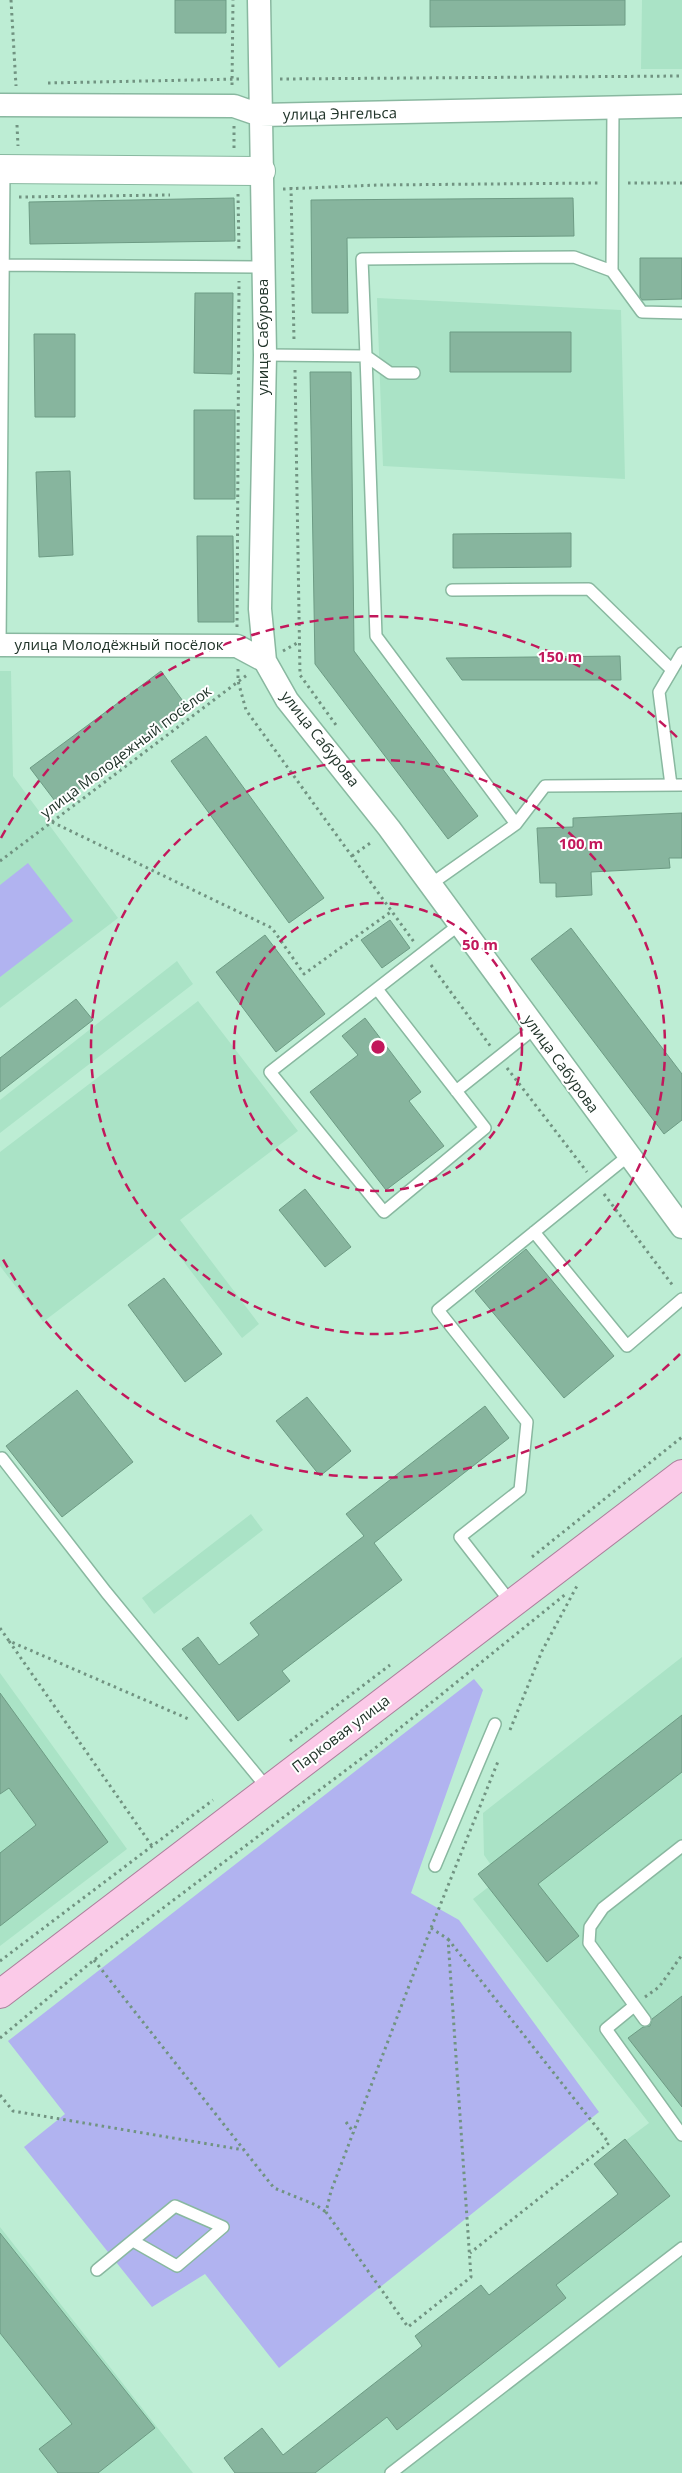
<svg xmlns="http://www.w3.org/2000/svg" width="682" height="2473" font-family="'Open Sans',sans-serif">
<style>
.built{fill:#aae3c6}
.green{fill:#b1b3f0}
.building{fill:#87b59e;stroke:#6d9b84}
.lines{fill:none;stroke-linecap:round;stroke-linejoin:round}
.service-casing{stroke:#89b8a0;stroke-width:14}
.minor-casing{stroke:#89b8a0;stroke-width:25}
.tertiary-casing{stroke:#89b8a0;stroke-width:30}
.primary-casing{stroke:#ac7e9b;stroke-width:30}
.path{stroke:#719381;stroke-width:3;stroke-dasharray:2.5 4;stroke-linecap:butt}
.service{stroke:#fff;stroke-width:11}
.minor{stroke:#fff;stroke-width:22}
.tertiary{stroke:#fff;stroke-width:28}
.primary{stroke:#fbcae8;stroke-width:28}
.ring{fill:none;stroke:#c2185b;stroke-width:2.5;stroke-dasharray:9 6}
.labels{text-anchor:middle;stroke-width:4;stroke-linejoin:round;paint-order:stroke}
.street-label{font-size:15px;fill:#203329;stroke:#fff}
.centre{fill:#c2185b;stroke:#fff;stroke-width:2.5}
.ring-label{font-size:15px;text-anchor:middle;font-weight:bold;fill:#c2185b;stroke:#fff;stroke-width:4;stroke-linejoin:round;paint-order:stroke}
</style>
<rect width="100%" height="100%" fill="#bdedd4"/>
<path class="built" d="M642 0H682V69H641Z
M377 298 621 310 625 479 383 466Z
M0 671H11L13 776 118 918 0 1008Z
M177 961 193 984 0 1133V1100Z
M198 1001 298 1131 180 1220 259 1324 242 1338 161 1232 43 1322 0 1266V1152Z
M251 1514 263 1530 154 1614 142 1598Z
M682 1657V2473H270L654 2179 625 2141 649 2123 473 1899 500 1878 484 1855 483 1813Z
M0 1673 127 1849 0 1946Z
M0 2227 193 2473H0Z"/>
<path class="green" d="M28 863 73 921 0 977V885Z
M474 1679 483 1690 411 1893 459 1920 599 2112 279 2368 205 2274 152 2307 24 2147 65 2114 8 2041Z"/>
<path class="building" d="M175 0H226V33H175Z
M430 0H625V25L430 27Z
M234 198 235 241 30 244 29 202Z
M573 198 574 236 347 238 348 313H312L311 200Z
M640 258H682V299L642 300 640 297Z
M195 293H233L232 374 194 373Z
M450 332H571V372H450Z
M34 334H75V417H35Z
M310 372H351L354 651 478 816 448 839 315 664Z
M194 410H235V499H194Z
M70 471 73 555 39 557 36 472Z
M571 533V567L453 568V534Z
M197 536H233L234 622H198Z
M620 656 621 680H462L446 658Z
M161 671 188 708 58 805 30 768Z
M206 736 324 898 289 923 171 761Z
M682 813V858H669L670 868 591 872 592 895 556 897V883H540L537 828 573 827V818Z
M390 920 410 948 382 968 361 940Z
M571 928 682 1074V1120L664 1134 531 959Z
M265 935 325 1014 276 1052 216 972Z
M76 999 93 1020 0 1092V1058Z
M365 1018 421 1092 409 1101 444 1146 386 1190 310 1092 358 1055 342 1036Z
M305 1189 351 1247 325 1267 279 1210Z
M526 1249 614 1356 564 1398 475 1291Z
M164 1278 222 1354 185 1382 128 1305Z
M77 1390 133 1462 62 1517 6 1446Z
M307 1397 351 1451 320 1476 276 1421Z
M485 1406 509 1438 374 1543 402 1580 282 1671 290 1681 238 1721 182 1649 198 1637 219 1665 259 1635 250 1623 364 1536 346 1514Z
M0 1693 108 1842 0 1926V1853L36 1825 9 1788 0 1794Z
M682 1715V1772L538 1884 579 1936 547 1962 478 1874Z
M682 1996V2107L628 2038 643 2027 650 2026 652 2019Z
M625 2139 670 2196 556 2285 566 2298 397 2430 387 2417 315 2473H235L224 2458 262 2428 283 2455 422 2346 415 2336 481 2285 489 2295 618 2194 594 2164Z
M0 2233 155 2428 98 2473H58L39 2449 72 2424 0 2333Z"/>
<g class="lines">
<g class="service-casing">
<path id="service" d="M2 265 263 267
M612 271 642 312 682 313
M265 355 366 356 376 636 516 824
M414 373H390L366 356 362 259 574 257 612 271 613 108
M452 590 589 589 672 670
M0 645 4 169
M671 785 659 692 682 653
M431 884 516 824 545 786 682 785
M377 989 485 1128 384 1212 270 1072 460 924
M456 1091 535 1028
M534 1232 627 1346 682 1299
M2 1458 106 1592 268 1789
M512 1604 460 1537 520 1490 527 1422 438 1310 628 1156
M435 1866 495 1724
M634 2006 606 2029 682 2135
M645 2020 589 1943 590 1927 603 1908 682 1846
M97 2270 175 2206 223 2227 177 2266 133 2241
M391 2473 682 2248"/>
</g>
<g class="minor-casing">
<path id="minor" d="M259 0 265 355 260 609 265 661 287 700 389 828 682 1227
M0 105 234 106 260 115 682 106
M0 645 237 646 265 661"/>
</g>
<g class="tertiary-casing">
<path id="tertiary" d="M0 169 261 171"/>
</g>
<g class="primary-casing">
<path id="primary" d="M0 1994 682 1474"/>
</g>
<path class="path" d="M11 0 16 86
M280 79 682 76
M48 83 241 79
M232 85 233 0
M17 125 18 146
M234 126V148
M628 183H682
M291 187 294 341
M283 189 378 185 599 183
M238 194 239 252
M19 197 170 195
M295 370 300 675 336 725
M237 627 239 281
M283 651 299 642
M238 669V681L246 710 414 942
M52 822 272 928 304 974 392 911
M352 856 373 841
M0 861 247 675
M431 965 491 1047
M507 1068 587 1172
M604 1194 674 1287
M532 1557 682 1437
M0 1628 9 1641 191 1720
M9 1641 152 1846
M510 1730 542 1651 578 1584
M290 1741 390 1665
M431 1928 448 1939 471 2277 408 2327 326 2212 331 2191 431 1928 499 1759
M448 1939 609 2143 470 2253
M94 1960 274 2188 316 2205 326 2212
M0 1961 213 1800
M645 1997 659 1987 682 1955
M0 2038 94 1960 374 1749 567 1593
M0 2095 13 2111 244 2150
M346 2122 354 2133"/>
<use href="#service" class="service"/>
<use href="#minor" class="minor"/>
<use href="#tertiary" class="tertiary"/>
<use href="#primary" class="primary"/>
</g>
<g class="ring">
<circle cx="378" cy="1047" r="144"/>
<circle cx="378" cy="1047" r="287"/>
<path d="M680 1354A431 431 0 0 1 1 1256M1 838A431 431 0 0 1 680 740"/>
</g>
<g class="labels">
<g class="street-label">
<text transform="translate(340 114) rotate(-1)" y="5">улица Энгельса</text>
<text transform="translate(263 337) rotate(-90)" y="5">улица Сабурова</text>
<text x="119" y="650">улица Молодёжный посёлок</text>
<text transform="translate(320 739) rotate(52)" y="5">улица Сабурова</text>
<text transform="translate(126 752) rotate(-37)" y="5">улица Молодежный посёлок</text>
<text transform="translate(561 1064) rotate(54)" y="5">улица Сабурова</text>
<text transform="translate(341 1734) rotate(-37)" y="5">Парковая улица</text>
</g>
</g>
<circle cx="378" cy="1047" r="8" class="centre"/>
<g class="ring-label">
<text x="560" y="662">150 m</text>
<text x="581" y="849">100 m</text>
<text x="480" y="950">50 m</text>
</g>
</svg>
